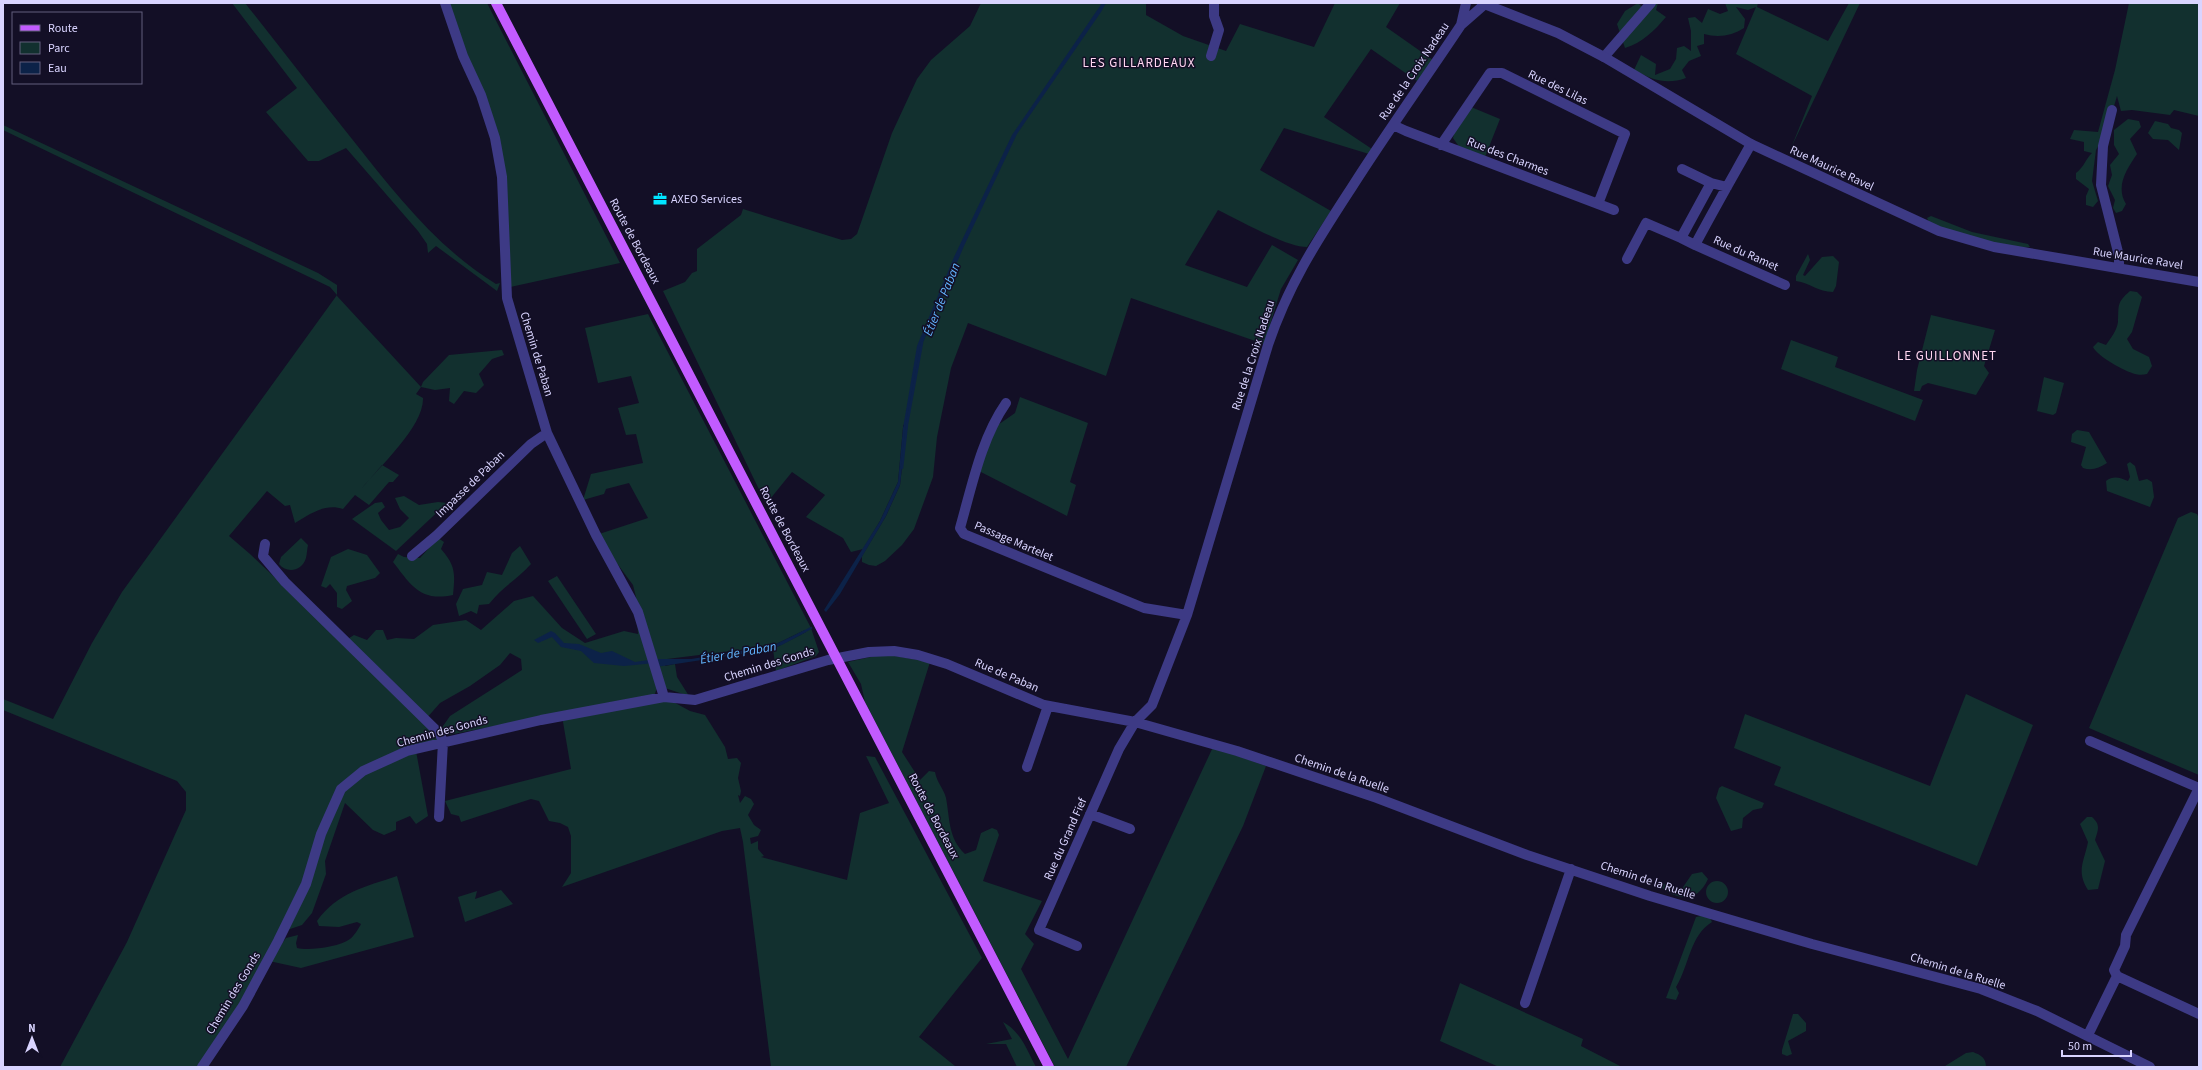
<svg xmlns="http://www.w3.org/2000/svg" width="2202" height="1070" font-family="'Source Sans 3',sans-serif">
<style>
.green{fill:#12302f;fill-rule:evenodd}
.water{fill:#0c2248}
.lines{fill:none;stroke-linecap:round;stroke-linejoin:round}
.stream{stroke:#0c2248;stroke-width:2.5}
.minor{stroke:#3d3a85;stroke-width:10}
.tertiary{stroke:#3d3a85;stroke-width:10}
.primary{stroke:#c25bff;stroke-width:10}
.labels{text-anchor:middle;stroke-width:3;stroke-linejoin:round;paint-order:stroke}
.street-label{font-size:12px;fill:#d9d4ff;stroke:#130f26}
.poi-label{font-size:12px;fill:#d9d4ff;stroke:#130f26;text-anchor:start}
.neighbourhood-label{font-size:13px;letter-spacing:1px;fill:#ffd6f0;stroke:#130f26}
.water-label{font-size:13px;font-style:italic;fill:#62b6ff;stroke:#130f26}
</style>
<rect width="100%" height="100%" fill="#130f26"/>
<path class="green" d="M232 3H245C281 48 316 94 352 139 394 192 437 248 496 284L500 283 497 291 436 246 428 253 427 244 418 231 346 148 319 161H308L266 112 297 88Z
M447 3H487L620 263 506 288 495 138Z
M981 3H1146V15L1183 36 1226 51 1240 24 1314 47 1335 3H1400L1386 27 1433 60 1417 81 1371 49 1324 117 1372 149 1369 154 1284 128 1260 170 1331 211 1307 247C1286 247 1239 220 1218 210L1185 265 1247 287 1272 245 1298 260 1281 289 1264 344 1131 298 1106 376 968 323 951 368 937 437 933 477 914 529 902 545 885 561 876 566 869 565 862 562V556L886 516 900 485 907 424 903 425V428L898 482 880 521 863 549 851 552 843 538 806 517 825 495 792 472 766 504 663 291 685 282 692 273 697 271V249L741 215 743 209 842 240 851 239 857 234 892 133 917 79 931 60 970 26ZM976 213 915 361 952 264Z
M1638 3 1642 7 1651 3H1658L1656 10 1666 17C1655 30 1642 43 1625 48L1617 24 1625 11Z
M1725 3H1758L1757 7 1828 41 1849 3H1860L1791 148 1812 96 1736 54 1756 7 1748 10 1736 7 1745 19 1744 28C1732 36 1718 38 1704 34V44L1697 46 1701 56 1689 61 1682 70 1686 78C1667 85 1652 80 1634 70L1641 55 1656 64 1655 75 1670 69 1676 59 1677 48 1684 46 1691 51V31L1688 18 1695 17 1702 23 1708 9 1720 14 1728 11Z
M2129 3H2199V116L2174 110 2170 115 2132 110 2121 111 2117 96 2106 133 2096 150 2092 181 2098 201 2093 207 2086 205V196L2089 189 2076 179V173C2084 167 2085 160 2092 153L2084 151V142L2070 139 2074 130 2098 132 2115 70Z
M1471 107 1500 119 1485 157 1460 148 1453 138 1454 133Z
M2128 119 2139 121 2141 127 2130 139 2137 154C2127 169 2115 186 2126 204L2122 211 2116 213 2113 208 2115 200 2108 186 2112 175 2110 165 2119 154 2114 145V130Z
M2155 121 2168 124 2171 128 2179 130 2182 133 2179 150 2168 140 2153 139 2148 133Z
M3 125 318 273 337 285V296L421 387 423 382 449 355 502 350 504 355 492 359 479 374 484 385 476 393 464 391 454 404 449 401 450 388 435 390 421 387 416 394 423 398C424 426 380 466 362 488L382 465 399 475 393 482H389L369 505 355 495 343 509C325 503 310 514 295 523L290 505 285 506 267 491 229 536 250 554 343 642 354 635 367 640 376 630H383L387 640 396 638 414 639 433 625 466 620 481 630 514 601 533 596 562 628 585 643 624 631 638 634 636 597 633 585 596 535 648 518 629 483 606 489 604 494 583 500 591 474 643 463 636 434 626 435 618 408 639 403 631 376 598 383 585 328 648 314 811 628 819 652 816 656 776 671 773 649 806 632 805 630 772 646 667 659 665 666 675 664 677 677 689 696 665 688 660 680 654 696 448 735 441 729 450 716 522 670 521 659 510 653 500 665 470 686 440 703 425 720 443 742 416 751 428 816 416 824 410 816 396 822V830L384 835 373 830 345 803 325 861 326 874 312 913 302 925 287 930 278 941 202 1067H60L127 942 186 810V792L177 781 3 710V699L53 719 92 643 122 592 337 295 330 287 3 130Z
M1931 216 1972 232 2028 244 2030 247 2020 248 1960 236 1929 222 1927 218Z
M1808 254 1810 260 1803 275 1805 276 1822 257 1833 256 1839 262 1836 286 1833 292C1818 292 1810 283 1796 281V276Z
M2130 291 2137 292 2142 297 2132 332 2127 339 2133 349 2149 357 2152 366 2147 374C2143 375 2138 375 2135 374 2124 371 2097 356 2093 347L2098 342 2106 345C2111 338 2117 330 2118 322 2119 306 2116 303 2130 291Z
M1931 315 1995 330 1984 366 1989 373 1976 395 1928 383 1922 386 1920 391H1914L1917 370Z
M1791 340 1838 357 1835 367 1923 400 1915 421 1781 369Z
M2044 377 2064 383 2056 413 2053 415 2037 411Z
M1020 397 1088 423 1070 482 1076 485 1067 516 979 471 995 427 1015 413Z
M2077 430 2089 432 2107 463C2099 468 2092 471 2083 468L2081 465 2086 447 2071 442 2072 434Z
M2130 462 2135 466 2139 481 2147 479 2152 482 2154 497 2150 507 2107 491 2106 481C2114 475 2120 478 2128 481L2130 477 2127 464Z
M404 496 419 505 438 502 447 503 396 551 352 519 375 503 382 502 385 507 378 513 381 520 389 530 400 527 409 518 400 509 395 498Z
M2191 512 2197 514 2199 518V775L2089 728 2178 518Z
M301 538 308 545C307 549 307 554 306 558 302 571 287 574 279 564L281 557Z
M438 538 444 542 441 549C456 566 455 574 453 595 420 602 411 585 393 562L398 554 404 557 420 558Z
M520 546 531 564C518 579 503 586 489 604L479 605 477 614 471 611 459 616 456 604 463 589 482 585 487 572 502 575 512 553Z
M348 549 367 555 380 573 375 578 347 586 346 590 352 601 342 609 337 607V593L330 584 326 588 321 586 331 557Z
M557 576 596 634 587 639 548 581Z
M884 654 930 662 902 752 920 780 929 771 935 772C937 783 944 789 946 798 950 819 948 838 965 854L976 850 981 833 992 828 997 830 999 835 983 881 1042 901 1025 934 1034 944 1021 969 1068 1059 1213 747 1266 766 1243 826 1126 1067H1055L865 702 861 684 848 662Z
M1966 694 2033 725 1977 866 1774 785 1781 767 1734 748 1745 714 1930 786Z
M668 699 690 711 705 715 725 747 728 759 737 758 741 763 738 778 741 791 740 796 738 795 740 803 745 796 751 799 754 804 748 815 754 825 761 830 758 836 750 838 751 844 758 841V849L764 856 761 857 847 880 860 813 889 803 866 756 875 757 982 958 919 1037 955 1066 954 1067H771L743 842 740 828 722 831 562 887 571 873V836L568 827 560 823 549 821 539 801 531 799 461 822 459 816 451 814 445 801 571 769 562 716Z
M1722 786 1764 803 1762 808 1753 810 1743 818 1742 828 1731 831 1716 798 1719 788Z
M2087 817H2092C2101 825 2098 830 2095 840L2105 861 2098 889 2088 890C2076 871 2084 862 2088 842L2080 824Z
M1702 872 1708 879C1697 903 1679 901 1659 886L1663 883 1679 893 1692 874Z
M397 876 414 937 301 968 269 961 286 938 298 935 296 943 297 948C309 951 339 947 350 939 354 936 359 928 361 924L357 922 339 927 319 926 317 921C338 892 365 887 397 876Z
M1706 892a11 11 0 1 1 22 0a11 11 0 1 1-22 0Z
M501 890 513 904 465 922 458 897 477 891 475 899Z
M1701 916 1710 918 1712 922C1690 935 1689 966 1676 987L1679 993 1676 1000 1666 998 1696 917Z
M1460 983 1583 1039 1581 1046 1622 1067H1499L1440 1041Z
M1793 1014H1798L1806 1023V1031L1788 1041 1792 1054 1787 1056 1782 1054V1050Z
M1003 1022C1021 1032 1027 1050 1036 1067H1017L1006 1044H986L1012 1039Z
M1973 1052C1981 1055 1986 1058 1986 1067L1945 1066 1966 1053Z"/>
<path class="water" d="M1102 3H1106L1101 12 1017 134 964 246 922 345 908 415 900 485 886 516 840 594 826 612 824 610 880 521 898 482 903 428 917 346 954 257 1012 135Z
M805 630 806 632 773 649 656 667 655 663 624 666 594 663 581 651 561 647 552 637 538 643 534 640 551 631 555 633 564 643 579 644 601 653 612 651 635 662 655 659H691L772 646Z"/>
<g class="lines">
<path class="stream" d="M902 468 907 424 922 343
M781 644 811 628"/>
<path class="minor" d="M445 3 463 56 481 95 495 138 502 177 507 298 547 433 596 535 638 612 664 697
M1466 3 1461 25 1485 4
M1211 56 1219 30 1214 16V3
M1604 57 1651 3
M2112 110 2103 146 2101 185 2119 256V267
M1393 125 1406 131 1614 210
M1441 145 1490 73H1502L1625 134 1598 204
M1682 169 1711 183
M1727 187 1711 183 1681 238 1695 245C1713 211 1732 178 1751 144
M1695 245 1785 285
M1627 259 1646 223 1681 238
M1006 403C981 439 972 486 960 528L964 534 1144 608 1187 615
M265 544 263 556 285 582 440 734 443 742 439 817
M412 556 437 535 531 444 547 433
M2090 741 2199 788
M1027 767 1048 706
M1090 814 1130 829
M1077 946 1039 930 1119 749 1135 722 1152 705 1187 615 1268 345C1289 283 1317 241 1352 187 1387 132 1425 79 1461 25
M2117 976 2114 970 2125 946 2126 935 2199 788
M1525 1003 1571 869
M2088 1035 2117 976 2199 1014
M202 1067 243 1006 278 941 306 884 321 834 341 789 363 771 407 751 541 720 664 697 695 700 828 660 869 652 894 651 918 655 947 664 1044 705 1135 722 1237 751 1377 798 1527 855 1650 896 1812 944 1981 989 2037 1011 2150 1067"/>
<path class="tertiary" d="M1482 3 1558 33 1604 57 1751 144 1939 231 1994 247 2199 282"/>
<path class="primary" d="M496 3 1049 1067"/>
</g>
<defs>
<g id="office-bare" transform="scale(1.08)"><path d="M-6-3h4V-5.5h4V-3h4V5H-6ZM-1-4.5V-3h2v-1.5ZM-6 0V1H6V0Z" fill="#00e5ff" stroke="#130f26" stroke-width="2.5" paint-order="stroke"/></g>
</defs>
<g fill-rule="evenodd">
<use href="#office-bare" x="660" y="199"/>
</g>
<g class="labels">
<g class="street-label">
<text transform="translate(1414 71) rotate(-56)" y="4">Rue de la Croix Nadeau</text>
<text transform="translate(1558 87) rotate(26)" y="4">Rue des Lilas</text>
<text transform="translate(1508 156) rotate(21)" y="4">Rue des Charmes</text>
<text transform="translate(1832 168) rotate(25)" y="4">Rue Maurice Ravel</text>
<text transform="translate(635 241) rotate(62)" y="4">Route de Bordeaux</text>
<text transform="translate(1746 253) rotate(24)" y="4">Rue du Ramet</text>
<text transform="translate(2138 258) rotate(9)" y="4">Rue Maurice Ravel</text>
<text transform="translate(537 354) rotate(73)" y="4">Chemin de Paban</text>
<text transform="translate(1253 355) rotate(-72)" y="4">Rue de la Croix Nadeau</text>
<text transform="translate(470 484) rotate(-44)" y="4">Impasse de Paban</text>
<text transform="translate(785 529) rotate(62)" y="4">Route de Bordeaux</text>
<text transform="translate(1014 541) rotate(23)" y="4">Passage Martelet</text>
<text transform="translate(769 664) rotate(-17)" y="4">Chemin des Gonds</text>
<text transform="translate(1007 675) rotate(23)" y="4">Rue de Paban</text>
<text transform="translate(442 731) rotate(-15)" y="4">Chemin des Gonds</text>
<text transform="translate(1342 773) rotate(19)" y="4">Chemin de la Ruelle</text>
<text transform="translate(934 816) rotate(62)" y="4">Route de Bordeaux</text>
<text transform="translate(1065 839) rotate(-66)" y="4">Rue du Grand Fief</text>
<text transform="translate(1648 880) rotate(18)" y="4">Chemin de la Ruelle</text>
<text transform="translate(1958 971) rotate(17)" y="4">Chemin de la Ruelle</text>
<text transform="translate(233 993) rotate(-59)" y="4">Chemin des Gonds</text>
</g>
<g class="poi-label">
<text x="671" y="203">AXEO Services</text>
</g>
<g class="neighbourhood-label">
<text x="1139" y="67">LES GILLARDEAUX</text>
<text x="1947" y="360">LE GUILLONNET</text>
</g>
<g class="water-label">
<text transform="translate(941 299) rotate(-68)" y="5">Étier de Paban</text>
<text transform="translate(738 652) rotate(-10)" y="5">Étier de Paban</text>
</g>
</g>
<rect width="2202" height="1070" fill="none" stroke="#d9d4ff" stroke-width="8"/>
<rect x="12" y="12" width="130" height="72" fill="#130f26" stroke="#625e7d"/>
<rect x="20" y="25" width="20" height="6" fill="#c25bff" stroke="#625e7d"/>
<text x="48" y="32" font-size="12" fill="#d9d4ff">Route</text>
<rect x="20" y="42" width="20" height="12" fill="#12302f" stroke="#625e7d"/>
<text x="48" y="52" font-size="12" fill="#d9d4ff">Parc</text>
<rect x="20" y="62" width="20" height="12" fill="#0c2248" stroke="#625e7d"/>
<text x="48" y="72" font-size="12" fill="#d9d4ff">Eau</text>
<g transform="translate(32 1038)" stroke="#130f26" stroke-width="3" paint-order="stroke">
<path d="M0-3L7 15L0 10L-7 15Z" fill="#d9d4ff"/>
<text y="-6" font-size="11" font-weight="bold" text-anchor="middle" fill="#d9d4ff">N</text>
</g>
<path d="M2062 1050v6h69v-6" fill="none" stroke="#d9d4ff" stroke-width="2"/>
<text x="2068" y="1050" font-size="12" fill="#d9d4ff" stroke="#130f26" stroke-width="3" paint-order="stroke">50 m</text>
</svg>
